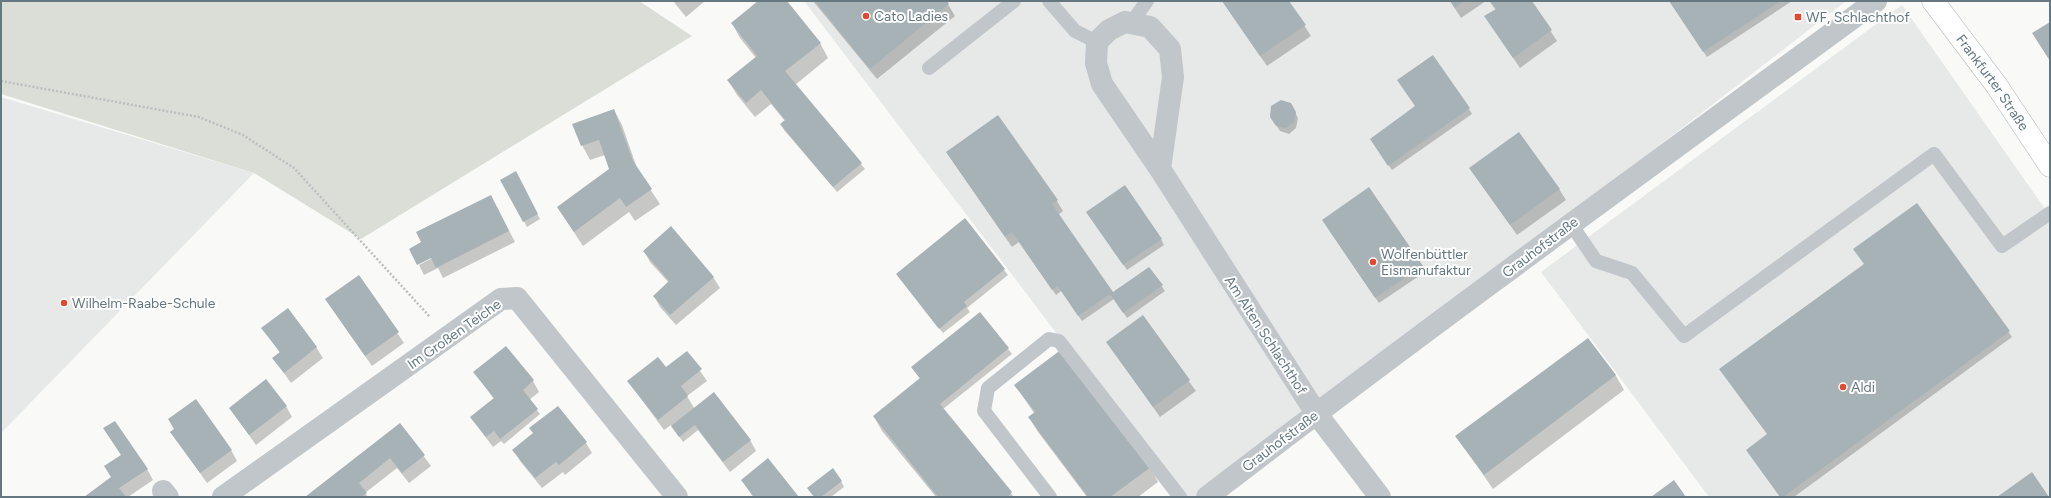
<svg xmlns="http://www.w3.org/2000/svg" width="2051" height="498" font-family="Figtree,sans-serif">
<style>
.built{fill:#e7e9e8}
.green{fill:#daded6}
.shadow{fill:#0003}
.building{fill:#a7b2b6}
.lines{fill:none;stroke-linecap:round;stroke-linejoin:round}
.secondary-casing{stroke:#b3babe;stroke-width:23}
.path{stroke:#bbbfc1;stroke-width:2.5;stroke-dasharray:2 2;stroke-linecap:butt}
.service{stroke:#c0c6c9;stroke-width:14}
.minor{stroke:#c0c6c9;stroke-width:22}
.secondary{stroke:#fff;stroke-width:22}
.poi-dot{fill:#e2492f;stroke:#fff;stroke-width:1.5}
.labels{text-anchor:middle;stroke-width:4;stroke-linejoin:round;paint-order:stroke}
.poi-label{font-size:14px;fill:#657882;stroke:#fff;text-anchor:start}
.street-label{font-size:14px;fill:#657882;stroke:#fff}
</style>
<rect width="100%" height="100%" fill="#f9f9f7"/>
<path class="built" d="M804 1H1846L1206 497H1181Z
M1902 5 2050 216V497H1709L1541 272Z
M1 97 254 173 1 433Z"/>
<path class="green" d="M1 1H639L692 36 361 239 254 173 1 94Z"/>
<path class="shadow" d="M673 1H705L686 17Z
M759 1H786L820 43 828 58 795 85 865 169 837 192 784 130 781 124 785 121 771 104 755 117 737 95 728 80 756 58 740 38 732 23Z
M813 1H946L955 16 877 79Z
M1222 1H1288L1311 36 1267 66Z
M1450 1H1486L1461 18Z
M1489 1H1531L1557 41 1520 68 1485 16 1496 10Z
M1670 1H1792L1707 57Z
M1290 104 1298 118 1296 128 1289 134 1280 131 1271 117Z
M1469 109 1472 114 1392 170 1374 144Z
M614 110 622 125 638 171 660 204 635 221 629 212 583 246 558 208 610 170 605 155 590 160 582 145Z
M998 117 1057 201 1063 211 1058 215 1113 293 1149 268 1165 291 1127 318 1114 299 1082 321 1061 291 1056 295 1019 242 1012 247 947 153Z
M1470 168 1559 189 1566 200 1517 235Z
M515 173 540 219 527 227 502 180Z
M1916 204 2012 337 1794 497H1780L1768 435 1864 264Z
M497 207 515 242 443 278 438 268 424 275 419 265 436 256Z
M1091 217 1161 239 1164 245 1127 270Z
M965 220 1008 275 967 308 970 312 943 333 897 274Z
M1326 225 1422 266 1425 272 1379 303Z
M644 251 713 277 720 288 676 325 660 307 654 296 669 283 650 262Z
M359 276 404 343 372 366 326 300Z
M980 313 1012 354 943 409 1014 497H936L882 431 874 417 920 379 912 368Z
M1142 317 1196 391 1160 417 1107 342Z
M263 329 316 347 323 358 291 383 273 358 280 353Z
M1588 339 1616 376 1624 390 1493 489 1457 437Z
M687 352 707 381 687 396 694 408 750 440 756 451 730 472 698 430 683 442 671 425 664 430 628 381 666 369Z
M475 373 533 381 539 392 529 400 540 414 504 444 501 441 493 447 471 418 494 399Z
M1015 385 1150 467 1158 482 1138 497H1087L1038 432 1029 417 1034 413Z
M286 406 292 417 256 445 230 408Z
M557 407 586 443 592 453 565 475 563 472 542 488 520 461 514 450 534 434Z
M400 424 431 466 409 483 397 468 365 493 368 497H307Z
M172 433 231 450 237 461 207 483Z
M122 456 147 469 153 480 128 497H85L112 478Z
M742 480 798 497H753Z
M841 481 844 487 831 497H814Z"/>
<path class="building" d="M758 1H787L821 43 785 71 862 163 833 187 780 124 785 120 761 90 746 103 727 80 757 56 731 23Z
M815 1H947L949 4 870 69Z
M1222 1H1289L1306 25 1260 56Z
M1450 1H1464L1455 8Z
M1490 1H1532L1552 30 1513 58 1484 16 1496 9Z
M1669 1H1781L1703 52Z
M2050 22V61L2032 33Z
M1433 55 1470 108 1388 166 1370 139 1415 106 1397 80Z
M1281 100 1291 103 1296 112 1294 122 1286 128 1276 126 1270 117 1271 106Z
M614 109 633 161 652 189 626 207 620 198 574 232 557 207 609 169 599 140 581 146 572 124Z
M998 115 1058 200 1052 204 1113 292 1149 267 1163 285 1123 313 1110 294 1078 316 1058 286 1052 290 1012 232 1005 237 946 152Z
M1519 132 1560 189 1510 225 1469 168Z
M516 171 538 214 523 222 500 180Z
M1125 185 1162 239 1123 265 1086 212Z
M1369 187 1423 266 1375 298 1322 220Z
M491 195 509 231 436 268 431 258 417 265 409 249 421 242 416 232Z
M1917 203 2010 331 1783 497H1780L1746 450 1767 434 1719 369 1864 264 1853 249Z
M965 218 1005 269 964 302 967 306 939 329 896 274Z
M671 226 714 277 670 315 653 296 669 281 643 251Z
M359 275 399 332 365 356 325 299Z
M288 308 317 347 284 373 272 358 280 352 261 328Z
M980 312 1009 348 940 404 1012 492 1009 495 1010 497H938L873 416 920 378 911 367Z
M1143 315 1190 380 1153 407 1106 342Z
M1588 338 1616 375 1484 475 1455 436Z
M506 346 534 380 523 390 538 409 500 439 494 431 486 437 470 417 494 398 473 372Z
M1062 349 1151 467 1110 497H1088L1028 417 1035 412 1014 385Z
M687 351 702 369 681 386 688 396 658 420 627 381 658 357 666 367Z
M266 379 287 406 249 435 229 408Z
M714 392 751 440 723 462 695 425 679 437 671 426Z
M196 399 232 450 200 473 170 432 174 429 168 419Z
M558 406 587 442 559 465 556 462 535 478 512 450 533 433 529 428Z
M115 421 148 469 119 488 126 497H84L111 477 104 466 121 455 103 428Z
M400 423 425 455 402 473 390 458 359 483 367 493 361 497H305Z
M768 458 799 497H754L741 480Z
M833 468 842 481 821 497H814L807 488Z
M2032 472 2049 497H1997Z
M1674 480 1686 497H1651Z"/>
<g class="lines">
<g class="secondary-casing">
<g id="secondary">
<path id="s1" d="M1933 1 1997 86 2050 166"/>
</g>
</g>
<path class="path" d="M1 81 199 117 243 135 294 168 430 317"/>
<path class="service" d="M1049 1 1075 31 1097 42
M1131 23 1147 1
M929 68 1014 1
M1571 224 1596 261 1632 273 1684 336 1934 154 2002 246 2050 213
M1050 497 984 411 988 388 1049 339 1059 341 1180 497"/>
<path class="minor" d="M1160 169 1102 84 1096 63 1097 42 1109 30 1125 22 1150 27 1170 49 1173 77 1160 169 1316 413 1380 497
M163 491 168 497
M223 497 501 299 517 298 677 497
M1207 497C1427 328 1652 165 1876 1"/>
<use href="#secondary" class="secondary"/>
</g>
<g class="poi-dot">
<circle cx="866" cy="16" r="4"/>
<rect x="1794" y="13" width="8" height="8" rx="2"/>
<circle cx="1373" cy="262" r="4"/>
<circle cx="64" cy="303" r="4"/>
<circle cx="1843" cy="387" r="4"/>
</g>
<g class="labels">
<g class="poi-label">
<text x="874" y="21">Cato Ladies</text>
<text x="1806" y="22">WF, Schlachthof</text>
<text x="1381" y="259">Wolfenbüttler<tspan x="1381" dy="16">Eismanufaktur</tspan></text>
<text x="72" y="308">Wilhelm-Raabe-Schule</text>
<text x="1851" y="392">Aldi</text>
</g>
<g class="street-label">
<text dy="5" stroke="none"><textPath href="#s1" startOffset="101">Frankfurter Straße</textPath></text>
<text transform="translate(1540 247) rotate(-37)" y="5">Grauhofstraße</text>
<text transform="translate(454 334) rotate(-35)" y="5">Im Großen Teiche</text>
<text transform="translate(1266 335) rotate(57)" y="5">Am Alten Schlachthof</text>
<text transform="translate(1280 441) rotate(-37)" y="5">Grauhofstraße</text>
</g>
</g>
<rect width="2051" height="498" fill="none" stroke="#657882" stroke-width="4"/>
</svg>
